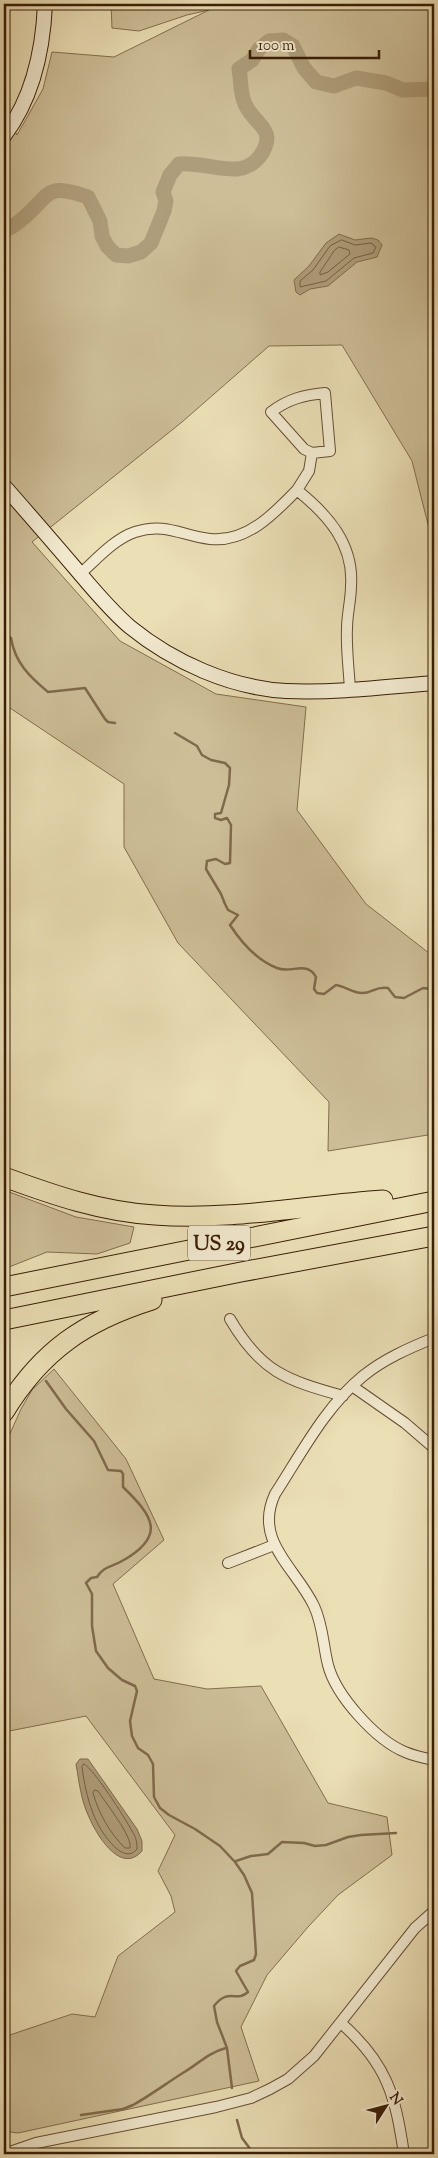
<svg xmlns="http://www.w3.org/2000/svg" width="438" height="2158" font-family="'Sorts Mill Goudy',serif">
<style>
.green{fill:#cdbe98;stroke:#836e4e}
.water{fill:#ae9d7a;stroke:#7f6a4b}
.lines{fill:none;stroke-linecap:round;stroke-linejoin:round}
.shore{stroke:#745e40;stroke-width:1}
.stream{stroke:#7f6a4b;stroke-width:2.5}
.river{stroke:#ae9d7a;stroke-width:15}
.street-casing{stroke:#664e31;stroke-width:12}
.secondary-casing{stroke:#391e05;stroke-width:16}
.highway-casing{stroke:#391e05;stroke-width:21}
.street{stroke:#f2ead0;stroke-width:10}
.secondary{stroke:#f2ead0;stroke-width:14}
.highway{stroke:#ebdfb6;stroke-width:19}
.labels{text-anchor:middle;stroke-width:4.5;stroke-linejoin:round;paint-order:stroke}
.shield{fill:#f2ead0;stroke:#705b42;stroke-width:1}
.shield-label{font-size:20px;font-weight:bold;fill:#391e05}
</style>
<rect width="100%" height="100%" fill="#ebdfb6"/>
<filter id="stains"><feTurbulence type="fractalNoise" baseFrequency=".004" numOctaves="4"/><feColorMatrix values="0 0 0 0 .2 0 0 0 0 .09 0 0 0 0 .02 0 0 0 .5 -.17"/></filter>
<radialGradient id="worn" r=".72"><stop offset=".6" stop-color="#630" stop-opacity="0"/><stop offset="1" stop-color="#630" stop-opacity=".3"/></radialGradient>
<path class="green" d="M111 4H434V548L412 461 342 345 269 346 182 422 32 542 120 641 216 694 306 707 297 810 366 904 434 957V1134L328 1151 329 1102 178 943 124 847V784L4 704V108L17 135 43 89 52 52 114 57 209 10 187 15 139 31 112 28Z
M4 1190 76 1217 134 1227 130 1243 97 1254 47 1252 4 1269Z
M54 1369 126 1459 164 1540 113 1584 154 1679 207 1689 261 1686 328 1803 387 1817 392 1855 338 1895 308 1927 267 1975 241 2027 259 2081 18 2133 4 2131V2037L72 2014 95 2017 118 1956 175 1912 171 1896 158 1871 175 1835 86 1716 4 1732V1447L21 1409 32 1390Z"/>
<path class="water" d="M339 234 355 240 371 238 378 240 382 245 377 257 357 262 328 286 310 289 300 295 296 292 294 280 309 266 326 243Z
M80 1759H88L137 1829 142 1841V1851C121 1875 97 1836 89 1817 81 1801 79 1781 76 1764Z"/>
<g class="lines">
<path class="shore" d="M342 240 355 245 371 243 376 247 373 253 354 258 326 281 300 287V281L313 270 330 246Z
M339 247 349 250 350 254 328 272 320 275V272L334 251Z
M84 1764C94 1769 125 1818 132 1831 136 1837 137 1842 137 1849 122 1868 97 1826 93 1813 87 1798 84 1782 82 1767Z
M95 1790 98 1791C105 1802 133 1837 130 1848H125C109 1832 99 1814 93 1793Z"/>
<path class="stream" d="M4 634 11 638C15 663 30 677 48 692L85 688 105 719 108 722 115 723
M175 733 197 746 202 755 211 760 225 763 230 768 229 785 221 813 215 814V818L221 820 227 818 231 825 230 863 225 864 216 859 207 861 206 869 221 894 225 904 228 910 238 915 230 925C241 942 257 960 277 968 291 974 307 960 316 977L314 989 317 993 324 994 336 985C345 986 352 993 362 993 373 993 375 986 388 988L395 997 404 998 423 988 431 989 434 993
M46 1381 66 1409 94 1441 108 1470 121 1471 123 1474V1487C153 1516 167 1536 122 1561 112 1567 104 1566 97 1577L91 1578 86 1583 92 1594V1626L96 1651 108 1668 122 1680 135 1686 137 1691 130 1721 132 1736 138 1748 148 1755 153 1764 154 1797 160 1808 169 1815 195 1829 220 1846 235 1862 244 1875 252 1893 256 1954 254 1960 240 1966 236 1971 248 1992C236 2003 229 1987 214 2006L217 2022 227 2048 232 2088
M236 1861 251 1856 268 1854 282 1842 304 1843 315 1846 326 1845 348 1837 361 1835 396 1833
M81 2115 123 2109 133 2105C151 2095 168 2082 186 2071 199 2063 210 2052 226 2048
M237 2120 242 2138 254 2154"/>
<path class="river" d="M4 230C10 229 16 224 21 220 51 196 43 181 88 197L100 221 102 236 107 246 116 255 128 256 141 252 151 243 164 211 166 201 163 192 170 175 179 164C198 162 218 170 237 169 246 168 255 163 260 156 279 129 254 125 245 104 240 94 241 79 239 69L252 60 259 49 269 41 283 40 293 46 304 68 316 82 334 86 356 78 386 83 403 90 434 89"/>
<g class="street-casing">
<path id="street" d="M297 490 309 471 312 453 304 449 271 412C288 399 304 395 325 393L330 451 312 453
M80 574C96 560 114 539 135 532 166 522 182 536 210 539 246 543 274 514 297 490 328 515 354 544 351 586 351 600 347 614 347 628 346 649 349 670 350 690
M230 1319C261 1372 286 1380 343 1396
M434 1338C409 1348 384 1359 363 1376 325 1407 301 1454 275 1494 253 1541 296 1568 314 1606 323 1625 323 1645 328 1665 336 1696 376 1740 405 1752 414 1756 424 1758 434 1760
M352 1386 405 1423 434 1448
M228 1563 274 1545
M341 2023C387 2064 395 2094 404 2154
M4 2154 36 2143 216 2107 251 2098 270 2089 288 2079 314 2056 415 1928 434 1911"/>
</g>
<g class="secondary-casing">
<path id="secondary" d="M4 136C33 98 43 51 45 4
M4 486C28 513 52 541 76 569 93 589 110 610 130 627 173 662 231 688 286 691 336 693 385 687 434 683"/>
</g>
<g class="highway-casing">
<path id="highway" d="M4 1177C53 1195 102 1212 155 1215 228 1221 309 1205 383 1200
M4 1287 434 1201
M4 1320 241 1272 434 1236
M4 1412C41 1351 85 1321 152 1300"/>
</g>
<use href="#street" class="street"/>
<use href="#secondary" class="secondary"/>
<use href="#highway" class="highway"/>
</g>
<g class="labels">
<rect class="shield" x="188" y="1225.5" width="62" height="35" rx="4"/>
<g class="shield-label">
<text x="219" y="1250">US 29</text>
</g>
</g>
<rect width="438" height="2158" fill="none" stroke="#ebdfb6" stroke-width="20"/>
<rect x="5" y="5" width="428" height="2148" fill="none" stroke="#391e05" stroke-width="2.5"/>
<rect x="10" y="10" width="418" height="2138" fill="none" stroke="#391e05"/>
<g transform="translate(386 2106) rotate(54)" stroke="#f2ead0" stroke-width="4" paint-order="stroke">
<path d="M0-4L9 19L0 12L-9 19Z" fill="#391e05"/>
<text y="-8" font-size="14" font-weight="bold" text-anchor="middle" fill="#391e05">N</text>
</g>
<path d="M250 50v8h129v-8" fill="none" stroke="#391e05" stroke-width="2.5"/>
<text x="258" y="50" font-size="15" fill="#391e05" stroke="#f2ead0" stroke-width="4" paint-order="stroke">100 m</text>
<rect width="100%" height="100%" filter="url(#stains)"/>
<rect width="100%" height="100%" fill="url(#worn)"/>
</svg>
